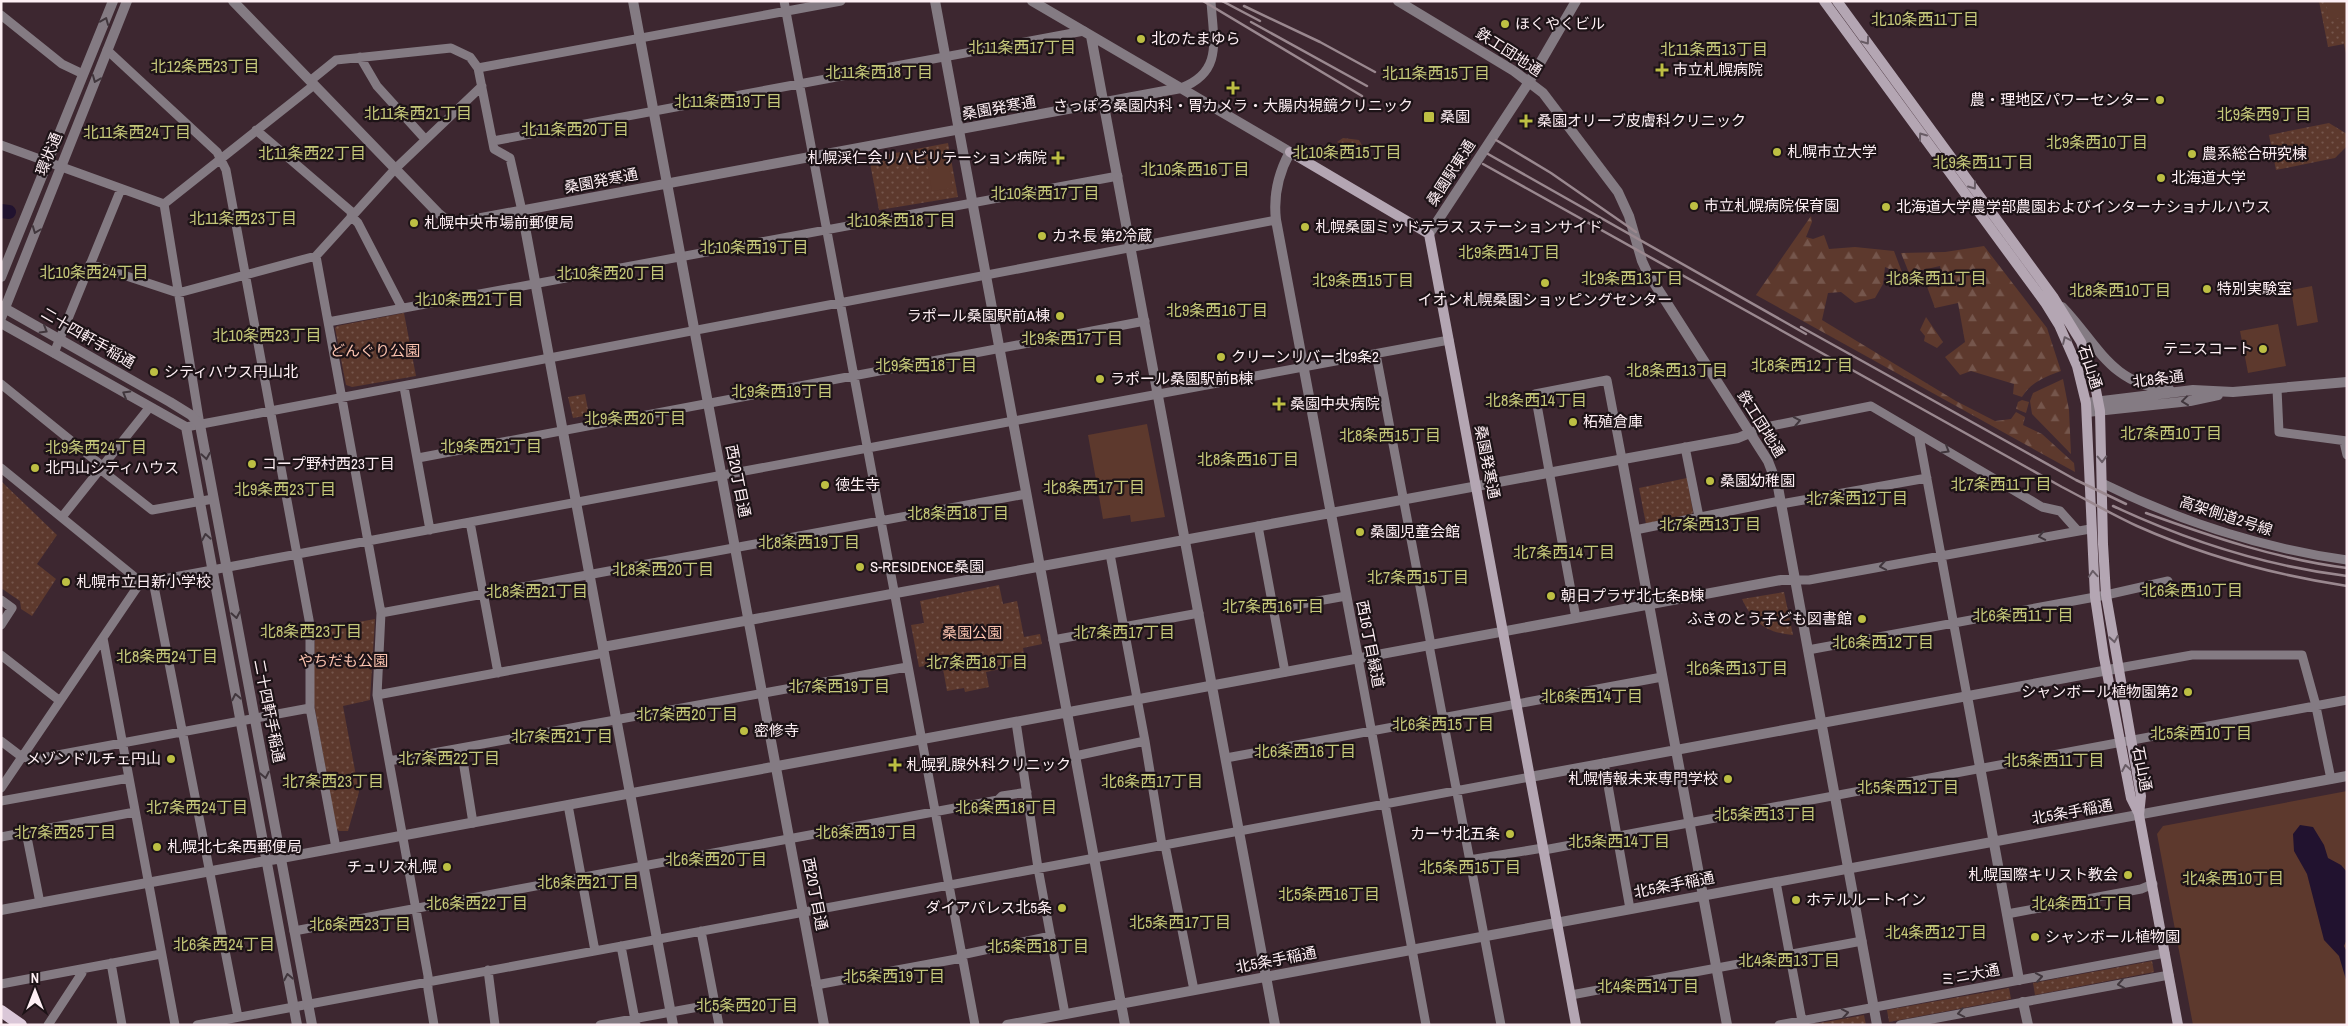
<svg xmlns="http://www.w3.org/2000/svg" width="2348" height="1026" font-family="'Archivo Narrow','Noto Sans JP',sans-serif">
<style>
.grass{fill:url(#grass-dots)}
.forest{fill:url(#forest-firs)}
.garden{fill:#5d392d}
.water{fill:#21122f}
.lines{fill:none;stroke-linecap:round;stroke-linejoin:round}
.river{stroke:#21122f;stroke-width:14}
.minor{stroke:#847b83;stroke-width:9}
.tertiary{stroke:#847b83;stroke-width:10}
.secondary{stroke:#b4a6b3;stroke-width:10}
.primary{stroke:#dac7d8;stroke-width:12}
.rail{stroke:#9a888f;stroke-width:2.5}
.oneway{stroke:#41373d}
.oneway2{stroke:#685c65}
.poi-dot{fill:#bdbf43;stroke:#1d1317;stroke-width:2}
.labels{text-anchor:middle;stroke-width:4.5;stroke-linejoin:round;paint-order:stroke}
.poi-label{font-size:15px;fill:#feeff4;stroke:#1d1317;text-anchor:start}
.street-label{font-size:15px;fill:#feeff4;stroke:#1d1317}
.park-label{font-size:15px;fill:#fbc3af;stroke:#1d1317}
.neighbourhood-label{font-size:16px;fill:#c4c779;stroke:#1d1317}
</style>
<defs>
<pattern id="grass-dots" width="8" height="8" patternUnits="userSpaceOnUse" patternTransform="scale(1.25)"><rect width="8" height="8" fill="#5d392d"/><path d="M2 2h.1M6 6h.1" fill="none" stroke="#75564c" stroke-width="1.8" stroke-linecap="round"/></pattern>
<pattern id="forest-firs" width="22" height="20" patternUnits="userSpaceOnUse" patternTransform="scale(1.25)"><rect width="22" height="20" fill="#5d392d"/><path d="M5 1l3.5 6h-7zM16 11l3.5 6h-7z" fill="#75564c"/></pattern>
</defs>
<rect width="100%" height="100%" fill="#3d2730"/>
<path class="grass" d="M2319 1H2347V58L2344 44 2328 47Z
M2329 123 2347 134V146L2335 158 2276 170 2269 135Z
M1343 138 1359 140 1366 152V158L1337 142Z
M948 143 958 197 879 210 869 158Z
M404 313 416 376 352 387 346 385 335 328 337 326Z
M585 394 589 415 573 418 568 397Z
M1687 478 1693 512 1691 515 1646 524 1639 488Z
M1 481 57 535 37 564 56 579 32 616 21 609 20 601 1 588Z
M999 585 1003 604 1017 601 1024 637 1040 634 1042 644 1023 648 1026 664 986 672 989 687 965 692 964 688 947 691 942 663 919 667 911 625 924 623 920 601Z
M1784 592 1793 635C1767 633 1753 623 1742 599Z
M375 619 370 700 343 706 359 792 348 831H339L336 828 313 698 315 630Z
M2152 961 2154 972 2035 995 2033 983Z
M2009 988 2011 999 1889 1022 1887 1010Z
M1864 1015 1866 1025H1809Z"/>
<path class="forest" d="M1811 216 1812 222 1806 237 1813 239 1824 235 1829 249 1855 247 1894 251 1903 275 1885 267 1883 284 1875 298 1855 303 1841 292 1828 293 1822 320 1956 401 1995 421 2011 419 2016 412 2025 417 2023 425 2042 434 2074 463 2075 472 1756 295Z
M1984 246 2047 328 2061 371C2045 377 2031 382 2022 397L2013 394 2014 384 1971 371 1960 375 1945 357 1965 342 1958 303 1935 308 1926 284 1943 279 1940 266 1909 273 1901 253 1945 252Z
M1926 317 1943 342 1937 348 1924 341 1925 336 1920 330Z
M2063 379 2069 410 2071 454 2032 414 2030 401 2033 393Z
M2022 400 2029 402 2026 413 2016 409 2018 402Z"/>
<path class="garden" d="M2326 1H2347V16L2329 20Z
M947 156 953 188 932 191 926 159Z
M2312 286 2318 322 2297 326 2291 290Z
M2278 324 2286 366 2248 373 2240 331Z
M1147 424 1165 517 1131 522 1130 515 1103 519 1088 435Z
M2347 791V1025H2193L2157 834 2163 826Z"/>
<path class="water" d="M2300 825 2313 827 2324 845 2328 858 2341 865 2347 872V939L2344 946 2347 952V983L2339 956 2324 940 2307 874 2294 851 2293 834Z"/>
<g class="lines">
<path class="river" d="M1 211 9 212"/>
<path class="minor" d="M784 1 975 1025
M1 15 62 64 83 74
M107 50 217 152 226 170 310 625V708L336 848
M360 57 377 86 425 139
M478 68 841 1
M310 81 336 60 451 48 470 57 478 68 494 149 510 158 522 211
M1181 88C1224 72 1213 39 1211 1
M256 130 354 214
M493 141 1084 31
M1 145 164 204
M351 216 358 223 402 308
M90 264 178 293 316 256
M328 322 1118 176
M54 353 121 189
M1376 354 1431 645
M1 384 101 465
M404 387 430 530
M2277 389 2279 432 2347 441
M200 425 164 204 314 85
M186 427 1276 220
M1750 433 1761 428 1871 406 2042 507 2060 511 2077 530
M1919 436 1967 696
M2344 442 2347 455
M1685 447 1699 517
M418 458 1145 321
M1 468 142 583
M100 469 152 510 213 499
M2102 483C2179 521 2262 548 2347 560
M1781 504 1927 478
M62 517 149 408
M470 522 498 673
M1258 526 1285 672
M1635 530 1780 501
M1110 554 1145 741 1162 845
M1795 580H1809L2090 529
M153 581 238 1017
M1 600 12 608 1 625
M1273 609 1346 596
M381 613 1026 494
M1576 618 1535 394 1607 380 1622 459
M103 638 175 1025
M1053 640 1199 613
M1429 645 1501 1025
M1808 650 2106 595 2168 581
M1 655 60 701 1 788
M1358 658 1426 1025
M2119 668 2192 655H2302L2315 702 2331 779
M377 695 604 653
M60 701 138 586 142 583 1449 340
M1016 722 1038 868 1065 1014
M1 741 22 757 36 759 310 708
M461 748 473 823
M1075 756 1145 741
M1226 758 1662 677
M389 761 907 667
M1604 763 1630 909
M1 801 129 778
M568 805 595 951
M26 832 40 903
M1 837 135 812
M1165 845 1194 990
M1544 850 2347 700
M1469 860 1543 848
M1776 882 1802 1021
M2007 914 2141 889 2153 884
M294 931 998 800 1002 796 1027 792
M701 931 719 1025
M621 946 636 1025
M961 955 1051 936
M111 963 122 1025
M488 970 495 1025
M1 984 161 954
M816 985 962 958
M1571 995 1862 941
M48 1025 82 973 81 969
M197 1025 1530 777
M434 1025 428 989V976L377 695 381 613 316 256 395 169 482 86
M600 1025 715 1004
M1779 1025 2165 953
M1900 1025 2169 975"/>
<path class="tertiary" d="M233 1 438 213 444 218 460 222 1181 88
M633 1 824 1025
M935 1 1125 1025
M1032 1 1290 152C1278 174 1273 195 1276 220L1358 658
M1398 1 1514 71 1543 93 1618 192 1629 216 1642 261 1647 272 1768 461 1778 487 1877 1025
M1091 36 1275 1025
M522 211 673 1025
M1429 234 1529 82 1576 1
M1 277 113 1
M1 306 170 402 191 415 200 425 312 1025
M2062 307C2097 343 2111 386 2169 389
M1 318 127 1
M1 323 186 427 297 1025
M2086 403 2193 390 2233 392 2347 382
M2087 412 2190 401 2218 395
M1622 459 1727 1025
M603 647 1738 438 1750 433
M1967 696 2019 980
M1530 777 2119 668
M1 910 1781 580H1795
M2023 1002 2028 1025
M1007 1025 2347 776"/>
<path class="secondary" d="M1824 1 2046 304 2059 325 2077 366 2086 403 2095 597 2104 657 2131 798 2139 814
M1837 1 2054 298 2081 342 2094 380 2100 411 2103 544 2106 595 2141 796 2139 815 2178 1025
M1290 152 1429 234 1576 1025"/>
<path class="primary" d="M1 1011 21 1025"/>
<path class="rail" d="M1203 1 1362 96
M1222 1 1260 21
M1244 6 1320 42 1375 72
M1251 22 1367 86
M1496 140 1551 173 1636 232
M1488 154 1806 334
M1483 164 2062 487C2087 500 2111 514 2137 526 2204 556 2275 575 2347 586
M1801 327 2076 480 2126 504
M2113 506C2188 541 2265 566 2347 576
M2146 513C2212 537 2277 559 2347 568"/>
</g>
<defs><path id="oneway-chevron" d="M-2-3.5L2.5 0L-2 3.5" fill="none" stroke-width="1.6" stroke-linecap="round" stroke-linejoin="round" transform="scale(1.25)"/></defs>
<g class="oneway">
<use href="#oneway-chevron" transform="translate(105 21) rotate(-68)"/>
<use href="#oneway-chevron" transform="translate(96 79) rotate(112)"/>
<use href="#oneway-chevron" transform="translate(36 230) rotate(111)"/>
<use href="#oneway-chevron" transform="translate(44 330) rotate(30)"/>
<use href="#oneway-chevron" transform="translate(126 394) rotate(-150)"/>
<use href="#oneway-chevron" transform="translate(2185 401) rotate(173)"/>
<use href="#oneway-chevron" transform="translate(1797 421) rotate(-11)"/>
<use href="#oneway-chevron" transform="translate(1946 450) rotate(31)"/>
<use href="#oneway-chevron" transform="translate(206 456) rotate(81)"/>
<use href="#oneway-chevron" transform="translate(2042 536) rotate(169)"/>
<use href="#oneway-chevron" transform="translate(206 537) rotate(-100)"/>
<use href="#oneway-chevron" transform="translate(1883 566) rotate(170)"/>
<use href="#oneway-chevron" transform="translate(236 615) rotate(80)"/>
<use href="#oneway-chevron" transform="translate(236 697) rotate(-101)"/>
<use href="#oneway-chevron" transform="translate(265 775) rotate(79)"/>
<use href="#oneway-chevron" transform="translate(288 977) rotate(-101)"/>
<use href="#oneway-chevron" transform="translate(2039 977) rotate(-10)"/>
<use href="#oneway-chevron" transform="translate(2121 984) rotate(170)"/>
<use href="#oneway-chevron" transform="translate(1845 1013) rotate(-10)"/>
<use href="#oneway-chevron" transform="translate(1961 1013) rotate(169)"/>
</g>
<g class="oneway2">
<use href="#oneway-chevron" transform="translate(1866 41) rotate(54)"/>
<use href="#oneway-chevron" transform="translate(1922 136) rotate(-126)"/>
<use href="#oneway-chevron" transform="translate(1973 186) rotate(54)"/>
<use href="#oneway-chevron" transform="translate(2066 340) rotate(-115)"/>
<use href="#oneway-chevron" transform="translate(2102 459) rotate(89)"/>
<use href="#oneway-chevron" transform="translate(2093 574) rotate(-94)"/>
<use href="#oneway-chevron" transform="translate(2114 639) rotate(81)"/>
<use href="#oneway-chevron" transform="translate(2126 768) rotate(-100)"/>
</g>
<g class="poi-dot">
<circle cx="1505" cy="24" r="5"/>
<circle cx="1141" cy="39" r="5"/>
<path d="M1659.5 62.5h5v5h5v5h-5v5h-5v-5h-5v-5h5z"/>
<path d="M1230.5 80.5h5v5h5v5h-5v5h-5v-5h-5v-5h5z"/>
<circle cx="2160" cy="100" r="5"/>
<rect x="1423" y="111" width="12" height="12" rx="2.5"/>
<path d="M1523.5 113.5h5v5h5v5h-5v5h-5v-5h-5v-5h5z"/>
<circle cx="1777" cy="152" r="5"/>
<circle cx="2192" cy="154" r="5"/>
<path d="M1055.5 150.5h5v5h5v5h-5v5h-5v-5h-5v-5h5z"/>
<circle cx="2161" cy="178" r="5"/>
<circle cx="1694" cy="206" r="5"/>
<circle cx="1886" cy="207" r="5"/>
<circle cx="414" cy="223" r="5"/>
<circle cx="1305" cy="227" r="5"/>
<circle cx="1042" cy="236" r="5"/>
<circle cx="1545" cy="283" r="5"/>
<circle cx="2207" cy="289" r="5"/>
<circle cx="1060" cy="316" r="5"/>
<circle cx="2263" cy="349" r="5"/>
<circle cx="1221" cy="357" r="5"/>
<circle cx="154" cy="372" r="5"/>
<circle cx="1100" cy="379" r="5"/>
<path d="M1276.5 396.5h5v5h5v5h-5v5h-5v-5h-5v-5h5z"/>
<circle cx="1573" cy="422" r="5"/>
<circle cx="252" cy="464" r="5"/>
<circle cx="35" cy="468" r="5"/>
<circle cx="1710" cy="481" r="5"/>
<circle cx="825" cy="485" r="5"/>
<circle cx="1360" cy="532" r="5"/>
<circle cx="860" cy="567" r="5"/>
<circle cx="66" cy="582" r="5"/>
<circle cx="1551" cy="596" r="5"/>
<circle cx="1862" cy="619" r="5"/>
<circle cx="2188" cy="692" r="5"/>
<circle cx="744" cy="731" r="5"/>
<circle cx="171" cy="759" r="5"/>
<path d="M892.5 757.5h5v5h5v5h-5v5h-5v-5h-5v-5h5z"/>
<circle cx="1728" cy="779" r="5"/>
<circle cx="1510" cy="834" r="5"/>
<circle cx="157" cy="847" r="5"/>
<circle cx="447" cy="867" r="5"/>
<circle cx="2128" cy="875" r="5"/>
<circle cx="1796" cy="900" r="5"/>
<circle cx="1062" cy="908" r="5"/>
<circle cx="2035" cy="937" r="5"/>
</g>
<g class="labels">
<g class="poi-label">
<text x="1515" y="29">ほくやくビル</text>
<text x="1151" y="44">北のたまゆら</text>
<text x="1673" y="75">市立札幌病院</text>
<text x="2150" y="105" text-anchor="end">農・理地区パワーセンター</text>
<text x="1233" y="111" text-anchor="middle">さっぽろ桑園内科・胃カメラ・大腸内視鏡クリニック</text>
<text x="1440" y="122">桑園</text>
<text x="1537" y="126">桑園オリーブ皮膚科クリニック</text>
<text x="1787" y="157">札幌市立大学</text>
<text x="2202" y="159">農系総合研究棟</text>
<text x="1047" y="163" text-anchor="end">札幌渓仁会リハビリテーション病院</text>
<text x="2171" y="183">北海道大学</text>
<text x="1704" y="211">市立札幌病院保育園</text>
<text x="1896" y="212">北海道大学農学部農園およびインターナショナルハウス</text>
<text x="424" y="228">札幌中央市場前郵便局</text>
<text x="1315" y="232">札幌桑園ミッドテラス ステーションサイド</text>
<text x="1052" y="241">カネ長 第2冷蔵</text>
<text x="2217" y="294">特別実験室</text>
<text x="1545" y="305" text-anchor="middle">イオン札幌桑園ショッピングセンター</text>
<text x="1050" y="321" text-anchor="end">ラポール桑園駅前A棟</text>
<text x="2253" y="354" text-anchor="end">テニスコート</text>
<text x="1231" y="362">クリーンリバー北9条2</text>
<text x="164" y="377">シティハウス円山北</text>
<text x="1110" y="384">ラポール桑園駅前B棟</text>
<text x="1290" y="409">桑園中央病院</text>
<text x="1583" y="427">柘殖倉庫</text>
<text x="262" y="469">コープ野村西23丁目</text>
<text x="45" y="473">北円山シティハウス</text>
<text x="1720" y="486">桑園幼稚園</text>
<text x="835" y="490">徳生寺</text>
<text x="1370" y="537">桑園児童会館</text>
<text x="870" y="572">S-RESIDENCE桑園</text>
<text x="76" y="587">札幌市立日新小学校</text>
<text x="1561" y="601">朝日プラザ北七条B棟</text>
<text x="1852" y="624" text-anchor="end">ふきのとう子ども図書館</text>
<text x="2178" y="697" text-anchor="end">シャンボール植物園第2</text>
<text x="754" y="736">密修寺</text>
<text x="161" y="764" text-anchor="end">メゾンドルチェ円山</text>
<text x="906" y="770">札幌乳腺外科クリニック</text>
<text x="1718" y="784" text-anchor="end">札幌情報未来専門学校</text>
<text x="1500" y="839" text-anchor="end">カーサ北五条</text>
<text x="167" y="852">札幌北七条西郵便局</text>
<text x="437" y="872" text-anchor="end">チュリス札幌</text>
<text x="2118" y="880" text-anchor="end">札幌国際キリスト教会</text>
<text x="1806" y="905">ホテルルートイン</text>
<text x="1052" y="913" text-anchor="end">ダイアパレス北5条</text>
<text x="2045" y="942">シャンボール植物園</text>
</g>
<g class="street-label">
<text transform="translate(1509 52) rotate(33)" y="5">鉄工団地通</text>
<text transform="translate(999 108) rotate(-10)" y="5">桑園発寒通</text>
<text transform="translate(49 154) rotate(-68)" y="5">環状通</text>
<text transform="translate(1451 173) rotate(-57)" y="5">桑園駅東通</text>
<text transform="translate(601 181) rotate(-11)" y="5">桑園発寒通</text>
<text transform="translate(88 338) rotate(30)" y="5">二十四軒手稲通</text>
<text transform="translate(2090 367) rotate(72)" y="5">石山通</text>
<text transform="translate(2158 379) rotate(-7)" y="5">北8条通</text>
<text transform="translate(1761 424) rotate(58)" y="5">鉄工団地通</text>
<text transform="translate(1487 462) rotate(79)" y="5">桑園発寒通</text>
<text transform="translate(738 481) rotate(79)" y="5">西20丁目通</text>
<text transform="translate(2226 516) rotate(18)" y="5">高架側道2号線</text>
<text transform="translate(1370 644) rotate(79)" y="5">西16丁目緑道</text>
<text transform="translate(269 711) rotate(79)" y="5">二十四軒手稲通</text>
<text transform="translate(2142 769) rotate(79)" y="5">石山通</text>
<text transform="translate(2072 812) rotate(-10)" y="5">北5条手稲通</text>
<text transform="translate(1674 885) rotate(-11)" y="5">北5条手稲通</text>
<text transform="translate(815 894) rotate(79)" y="5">西20丁目通</text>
<text transform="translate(1276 960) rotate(-11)" y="5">北5条手稲通</text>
<text transform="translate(1970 975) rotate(-11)" y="5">ミニ大通</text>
</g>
<g class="park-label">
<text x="375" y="356">どんぐり公園</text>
<text x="972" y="638">桑園公園</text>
<text x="343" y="666">やちだも公園</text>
</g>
<g class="neighbourhood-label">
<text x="1925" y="25">北10条西11丁目</text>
<text x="1022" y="53">北11条西17丁目</text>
<text x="1714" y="55">北11条西13丁目</text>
<text x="205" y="72">北12条西23丁目</text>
<text x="879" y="78">北11条西18丁目</text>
<text x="1436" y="79">北11条西15丁目</text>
<text x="728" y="107">北11条西19丁目</text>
<text x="418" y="119">北11条西21丁目</text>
<text x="2264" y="120">北9条西9丁目</text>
<text x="575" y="135">北11条西20丁目</text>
<text x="137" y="138">北11条西24丁目</text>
<text x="2097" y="148">北9条西10丁目</text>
<text x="1347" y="158">北10条西15丁目</text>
<text x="312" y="159">北11条西22丁目</text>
<text x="1983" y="168">北9条西11丁目</text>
<text x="1195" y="175">北10条西16丁目</text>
<text x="1045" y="199">北10条西17丁目</text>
<text x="243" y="224">北11条西23丁目</text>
<text x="901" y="226">北10条西18丁目</text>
<text x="754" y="253">北10条西19丁目</text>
<text x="1509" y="258">北9条西14丁目</text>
<text x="94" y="278">北10条西24丁目</text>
<text x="611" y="279">北10条西20丁目</text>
<text x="1632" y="284">北9条西13丁目</text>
<text x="1936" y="284">北8条西11丁目</text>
<text x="1363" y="286">北9条西15丁目</text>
<text x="2120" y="296">北8条西10丁目</text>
<text x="469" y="305">北10条西21丁目</text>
<text x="1217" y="316">北9条西16丁目</text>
<text x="267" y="341">北10条西23丁目</text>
<text x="1072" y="344">北9条西17丁目</text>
<text x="926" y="371">北9条西18丁目</text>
<text x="1802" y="371">北8条西12丁目</text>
<text x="1677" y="376">北8条西13丁目</text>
<text x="782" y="397">北9条西19丁目</text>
<text x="1536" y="406">北8条西14丁目</text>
<text x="635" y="424">北9条西20丁目</text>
<text x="2171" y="439">北7条西10丁目</text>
<text x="1390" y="441">北8条西15丁目</text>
<text x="491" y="452">北9条西21丁目</text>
<text x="96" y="453">北9条西24丁目</text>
<text x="1248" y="465">北8条西16丁目</text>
<text x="2001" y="490">北7条西11丁目</text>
<text x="1094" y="493">北8条西17丁目</text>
<text x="285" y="495">北9条西23丁目</text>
<text x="1857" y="504">北7条西12丁目</text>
<text x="958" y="519">北8条西18丁目</text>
<text x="1710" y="530">北7条西13丁目</text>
<text x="809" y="548">北8条西19丁目</text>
<text x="1564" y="558">北7条西14丁目</text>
<text x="663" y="575">北8条西20丁目</text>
<text x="1418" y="583">北7条西15丁目</text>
<text x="2192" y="596">北6条西10丁目</text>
<text x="537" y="597">北8条西21丁目</text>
<text x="1273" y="612">北7条西16丁目</text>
<text x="2023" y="621">北6条西11丁目</text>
<text x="311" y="637">北8条西23丁目</text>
<text x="1124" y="638">北7条西17丁目</text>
<text x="1883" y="648">北6条西12丁目</text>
<text x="167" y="662">北8条西24丁目</text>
<text x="977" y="668">北7条西18丁目</text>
<text x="1737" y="674">北6条西13丁目</text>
<text x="839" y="692">北7条西19丁目</text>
<text x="1592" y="702">北6条西14丁目</text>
<text x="687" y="720">北7条西20丁目</text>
<text x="1443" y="730">北6条西15丁目</text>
<text x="2201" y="739">北5条西10丁目</text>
<text x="562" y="742">北7条西21丁目</text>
<text x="1305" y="757">北6条西16丁目</text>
<text x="449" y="764">北7条西22丁目</text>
<text x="2054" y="766">北5条西11丁目</text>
<text x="333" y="787">北7条西23丁目</text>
<text x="1152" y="787">北6条西17丁目</text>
<text x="1908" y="793">北5条西12丁目</text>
<text x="197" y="813">北7条西24丁目</text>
<text x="1006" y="813">北6条西18丁目</text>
<text x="1765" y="820">北5条西13丁目</text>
<text x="65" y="838">北7条西25丁目</text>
<text x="866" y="838">北6条西19丁目</text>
<text x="1619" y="847">北5条西14丁目</text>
<text x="716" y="865">北6条西20丁目</text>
<text x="1470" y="873">北5条西15丁目</text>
<text x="2233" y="884">北4条西10丁目</text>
<text x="588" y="888">北6条西21丁目</text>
<text x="1329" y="900">北5条西16丁目</text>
<text x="477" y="909">北6条西22丁目</text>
<text x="2082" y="909">北4条西11丁目</text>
<text x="1180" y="928">北5条西17丁目</text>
<text x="360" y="930">北6条西23丁目</text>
<text x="1936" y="938">北4条西12丁目</text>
<text x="224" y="950">北6条西24丁目</text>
<text x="1038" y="952">北5条西18丁目</text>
<text x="1789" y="966">北4条西13丁目</text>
<text x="894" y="982">北5条西19丁目</text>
<text x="1648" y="992">北4条西14丁目</text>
<text x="747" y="1011">北5条西20丁目</text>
</g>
</g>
<rect width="2348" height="1026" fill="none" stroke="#feeff4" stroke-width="5"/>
<g transform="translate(35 991)" stroke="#1d1317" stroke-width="4" paint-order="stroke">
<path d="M0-4L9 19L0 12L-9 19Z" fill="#feeff4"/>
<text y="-8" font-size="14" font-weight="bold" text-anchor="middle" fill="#feeff4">N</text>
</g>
</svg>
